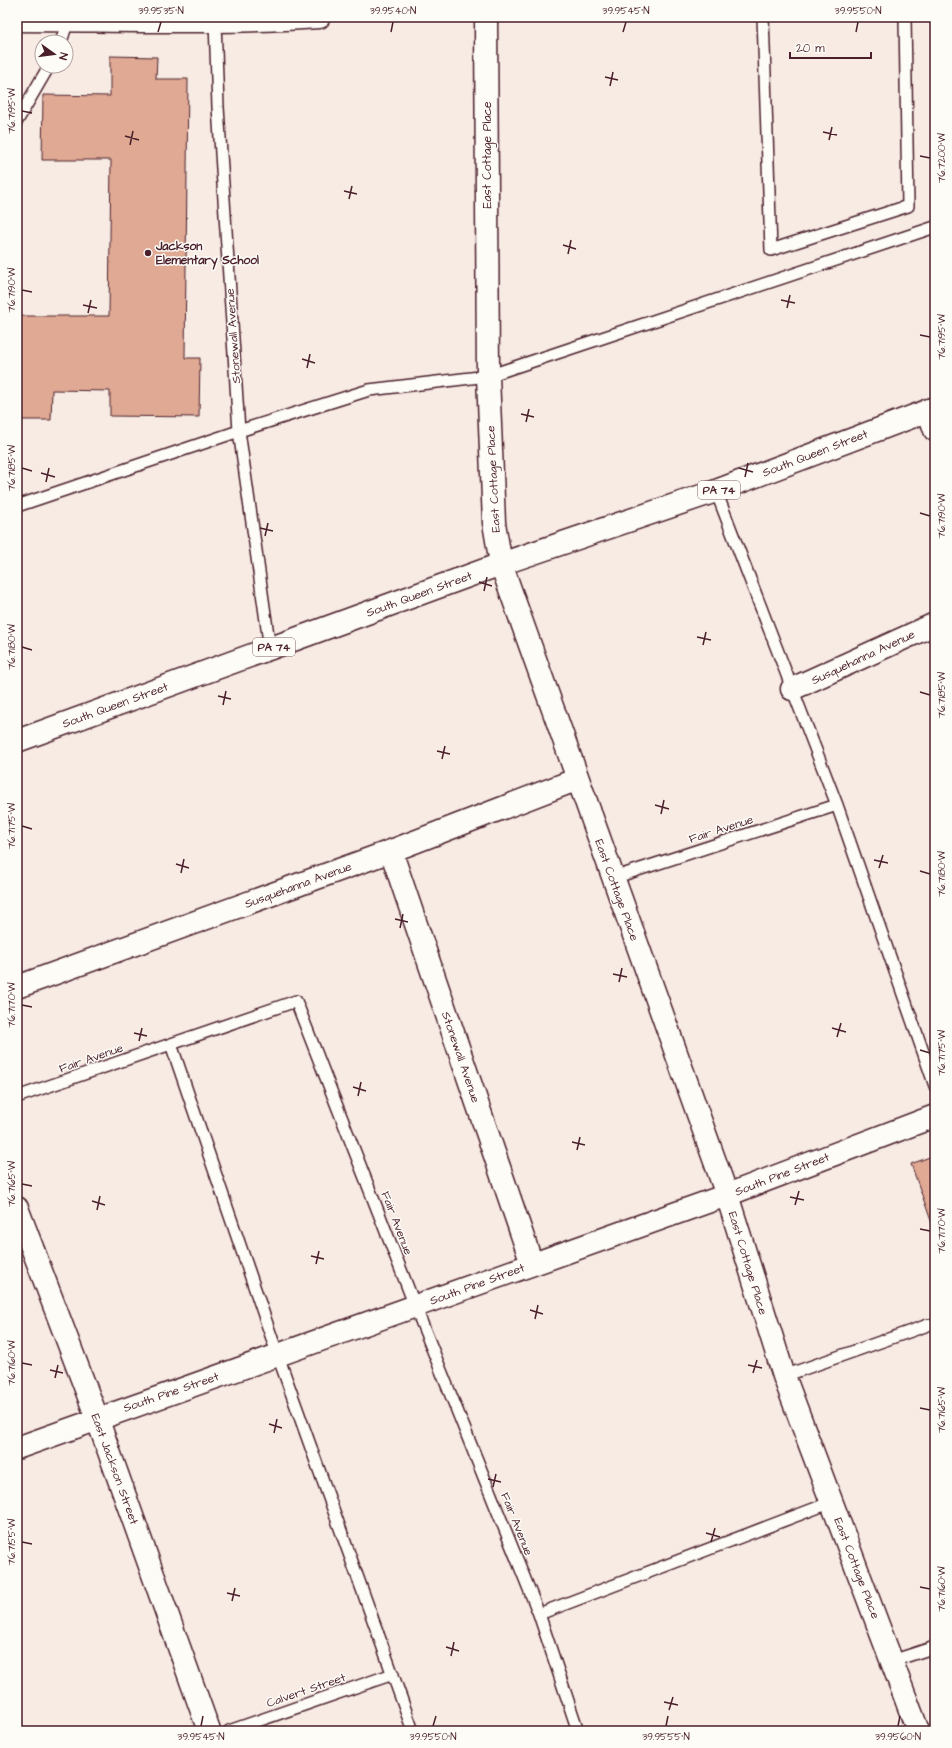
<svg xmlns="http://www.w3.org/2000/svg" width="952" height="1748" font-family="'Architects Daughter',sans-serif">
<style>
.building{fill:#dfa994;stroke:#4a1f2b}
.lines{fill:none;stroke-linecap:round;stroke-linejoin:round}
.lane-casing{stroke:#4a1f2b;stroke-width:14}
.street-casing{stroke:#4a1f2b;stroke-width:25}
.secondary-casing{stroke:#4a1f2b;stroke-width:25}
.primary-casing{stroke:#4a1f2b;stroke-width:25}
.path{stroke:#4a1f2b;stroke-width:2.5;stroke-dasharray:3 3;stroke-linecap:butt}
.lane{stroke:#fdfcf7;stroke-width:11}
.street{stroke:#fdfcf7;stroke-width:22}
.secondary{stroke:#fdfcf7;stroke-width:22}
.primary{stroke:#fdfcf7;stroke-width:22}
.ticks{fill:none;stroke:#4a1f2b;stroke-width:1.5}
.poi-dot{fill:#4a1f2b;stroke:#fdfcf7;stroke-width:1.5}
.labels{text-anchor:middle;stroke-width:3;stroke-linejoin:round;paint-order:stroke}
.shield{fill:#fdfcf7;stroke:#806168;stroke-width:1}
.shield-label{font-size:11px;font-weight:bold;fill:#4a1f2b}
.street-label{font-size:12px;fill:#4a1f2b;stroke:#fdfcf7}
.poi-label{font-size:12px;font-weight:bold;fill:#4a1f2b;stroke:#fdfcf7;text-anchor:start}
.neatline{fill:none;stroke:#4a1f2b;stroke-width:1.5}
.ticks-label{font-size:10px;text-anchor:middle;fill:#4a1f2b}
</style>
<rect width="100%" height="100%" fill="#f7ebe3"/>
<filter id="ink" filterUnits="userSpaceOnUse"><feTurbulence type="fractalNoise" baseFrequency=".025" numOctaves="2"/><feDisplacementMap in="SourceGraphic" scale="8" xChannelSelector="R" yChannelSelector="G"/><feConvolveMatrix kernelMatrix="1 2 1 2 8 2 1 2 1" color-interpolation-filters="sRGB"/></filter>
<g filter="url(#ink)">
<path class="building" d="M110 56 157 57 156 79H188L185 358H200L199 417 110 416V391L52 390 51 420H17V316H109L111 160H42L43 95 110 96Z
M935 1155V1232L911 1164Z"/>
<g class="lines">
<g class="lane-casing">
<path id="lane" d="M763 17 771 250 908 206 905 17
M215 21 218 107 239 431 270 649
M61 42 68 20
M17 121 49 66
M716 491 837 805 935 1086
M17 506 239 431 369 390 488 376 935 227
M613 878 837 805
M171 1044 278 1356 413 1731
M17 1097 296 1001 415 1306 539 1614 578 1731
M784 1376 928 1325
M539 1614 832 1502
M892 1661 935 1647
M229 1731 393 1674"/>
</g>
<g class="street-casing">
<path id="street" d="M486 17 488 376 494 523 501 564 727 1195 784 1376 918 1731
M17 20C118 20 219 24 319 17
M792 689 935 624
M391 851 532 1264
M17 987 391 851 578 779
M17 1208 97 1418 209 1731"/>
</g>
<g class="secondary-casing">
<path id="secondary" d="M928 410 935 430
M17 1448 727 1195 935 1116"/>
</g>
<g class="primary-casing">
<path id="primary" d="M17 741 501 564 716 491 935 408"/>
</g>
<path class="path" d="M935 1155V1154"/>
<use href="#lane" class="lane"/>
<use href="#street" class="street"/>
<use href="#secondary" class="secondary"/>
<use href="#primary" class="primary"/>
</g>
</g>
<path class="ticks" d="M158 32 161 22M391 32 393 22M623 32 626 22M856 32 858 22M605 77 618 80M610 86 613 72M22 111 32 113M823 132 837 135M125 136 139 140M829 140 832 127M130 145 133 131M920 156 930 158M344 191 357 194M349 199 352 186M563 245 576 249M568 254 571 240M22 290 32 292M781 300 795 303M83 305 97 308M787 308 790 295M88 313 91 300M920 335 930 337M302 359 315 363M307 368 310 354M521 414 534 417M526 422 529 409M22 468 32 471M739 468 753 472M41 473 55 477M745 477 748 463M46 482 49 468M920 513 930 516M260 528 273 531M265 536 268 523M479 582 492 586M484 591 487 577M697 637 711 640M703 645 706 632M22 647 32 650M920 692 930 695M218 696 231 699M223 705 226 691M437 751 450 754M442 759 445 746M655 805 669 809M661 814 664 800M22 826 32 829M874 860 888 863M176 864 189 868M879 868 883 855M920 871 930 874M181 873 184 859M395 919 408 922M400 928 403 914M613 974 627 977M619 982 622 968M22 1005 32 1007M832 1028 846 1032M134 1033 147 1036M837 1037 841 1023M139 1041 142 1028M920 1050 930 1053M353 1087 366 1091M358 1096 361 1082M572 1142 585 1145M577 1150 580 1137M22 1184 32 1186M790 1197 804 1200M92 1201 105 1205M795 1205 799 1191M97 1210 100 1196M920 1229 930 1231M311 1256 324 1259M316 1264 319 1251M530 1310 543 1314M535 1319 538 1305M22 1363 32 1365M748 1365 762 1368M50 1370 63 1373M753 1373 757 1360M55 1378 58 1365M920 1408 930 1410M269 1424 282 1428M274 1433 277 1419M488 1479 501 1482M493 1487 496 1474M706 1533 720 1537M22 1542 32 1544M711 1542 715 1528M920 1587 930 1589M227 1593 240 1596M232 1601 235 1588M446 1647 459 1651M451 1656 454 1642M664 1702 678 1705M669 1710 673 1697M201 1726 203 1716M433 1726 436 1716M666 1726 668 1716M898 1726 900 1716"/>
<circle class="poi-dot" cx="148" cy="253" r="4"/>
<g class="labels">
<g class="shield">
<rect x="698" y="481" width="42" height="18" rx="3"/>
<rect x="253" y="638" width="42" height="18" rx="3"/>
</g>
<g class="shield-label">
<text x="719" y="494">PA 74</text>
<text x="274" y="651">PA 74</text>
</g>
<g class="street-label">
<text transform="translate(487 155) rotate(-90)" y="4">East Cottage Place</text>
<text transform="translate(233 336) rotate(-94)" y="4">Stonewall Avenue</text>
<text transform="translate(815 453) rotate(-21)" y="4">South Queen Street</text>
<text transform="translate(493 479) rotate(-93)" y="4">East Cottage Place</text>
<text transform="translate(419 594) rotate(-20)" y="4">South Queen Street</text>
<text transform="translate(863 657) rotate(-25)" y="4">Susquehanna Avenue</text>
<text transform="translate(115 705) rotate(-20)" y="4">South Queen Street</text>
<text transform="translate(721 829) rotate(-18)" y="4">Fair Avenue</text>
<text transform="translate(298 885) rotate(-20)" y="4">Susquehanna Avenue</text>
<text transform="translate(617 890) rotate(70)" y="4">East Cottage Place</text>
<text transform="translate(461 1057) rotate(71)" y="4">Stonewall Avenue</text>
<text transform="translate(91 1058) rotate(-19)" y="4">Fair Avenue</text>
<text transform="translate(782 1174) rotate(-21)" y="4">South Pine Street</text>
<text transform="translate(397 1223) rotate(69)" y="4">Fair Avenue</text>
<text transform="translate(748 1263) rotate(73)" y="4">East Cottage Place</text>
<text transform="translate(477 1284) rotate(-20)" y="4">South Pine Street</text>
<text transform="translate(171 1392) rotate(-19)" y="4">South Pine Street</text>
<text transform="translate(115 1469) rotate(70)" y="4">East Jackson Street</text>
<text transform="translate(517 1524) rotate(68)" y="4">Fair Avenue</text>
<text transform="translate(857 1568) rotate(69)" y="4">East Cottage Place</text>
<text transform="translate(306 1690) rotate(-19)" y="4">Calvert Street</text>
</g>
<g class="poi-label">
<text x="156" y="250">Jackson<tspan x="156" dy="14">Elementary School</tspan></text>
</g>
</g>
<rect width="952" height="1748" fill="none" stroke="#fdfcf7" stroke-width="44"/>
<g transform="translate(54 54) rotate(104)"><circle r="19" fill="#fdfcf7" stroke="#b5a4a5"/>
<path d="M0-3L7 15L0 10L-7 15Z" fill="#4a1f2b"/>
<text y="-6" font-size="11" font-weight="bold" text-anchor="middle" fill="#4a1f2b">N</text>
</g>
<path d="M790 52v6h81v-6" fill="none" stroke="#4a1f2b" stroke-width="2"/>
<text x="796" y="52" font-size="12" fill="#4a1f2b" stroke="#fdfcf7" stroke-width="3" paint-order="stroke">20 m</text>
<rect x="22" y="22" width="908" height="1704" class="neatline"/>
<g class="ticks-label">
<text x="161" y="14">39.9535°N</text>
<text x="393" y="14">39.9540°N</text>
<text x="626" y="14">39.9545°N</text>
<text x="858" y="14">39.9550°N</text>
<text transform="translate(11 111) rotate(-90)" y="4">76.7195°W</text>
<text transform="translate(941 158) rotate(-90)" y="4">76.7200°W</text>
<text transform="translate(11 290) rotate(-90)" y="4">76.7190°W</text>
<text transform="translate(941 337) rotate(-90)" y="4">76.7195°W</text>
<text transform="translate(11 468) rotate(-90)" y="4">76.7185°W</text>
<text transform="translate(941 516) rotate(-90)" y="4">76.7190°W</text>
<text transform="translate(11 647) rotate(-90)" y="4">76.7180°W</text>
<text transform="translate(941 695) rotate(-90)" y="4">76.7185°W</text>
<text transform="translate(11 826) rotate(-90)" y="4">76.7175°W</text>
<text transform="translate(941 874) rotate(-90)" y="4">76.7180°W</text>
<text transform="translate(11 1005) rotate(-90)" y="4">76.7170°W</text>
<text transform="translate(941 1053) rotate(-90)" y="4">76.7175°W</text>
<text transform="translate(11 1184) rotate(-90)" y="4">76.7165°W</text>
<text transform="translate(941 1231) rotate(-90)" y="4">76.7170°W</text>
<text transform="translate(11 1363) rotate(-90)" y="4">76.7160°W</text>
<text transform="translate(941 1410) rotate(-90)" y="4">76.7165°W</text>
<text transform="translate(11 1542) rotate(-90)" y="4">76.7155°W</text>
<text transform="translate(941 1589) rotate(-90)" y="4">76.7160°W</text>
<text x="201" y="1740">39.9545°N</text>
<text x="433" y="1740">39.9550°N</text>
<text x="666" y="1740">39.9555°N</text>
<text x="898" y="1740">39.9560°N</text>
</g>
</svg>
